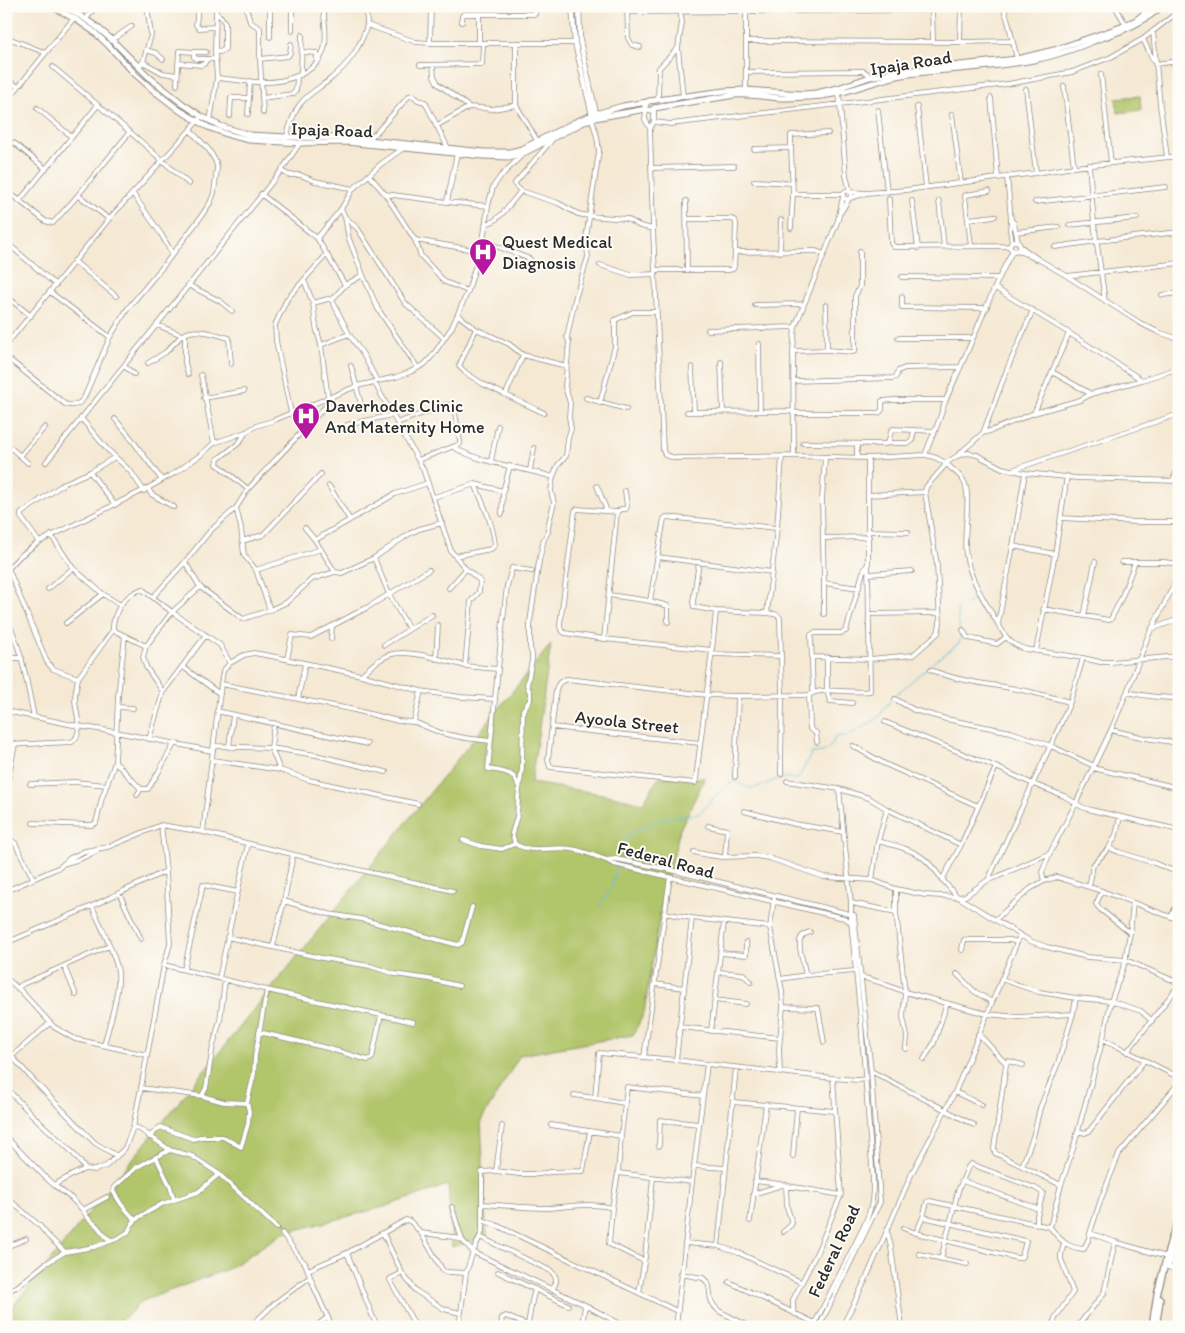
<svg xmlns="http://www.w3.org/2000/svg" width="1185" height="1333" font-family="Itim,sans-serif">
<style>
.green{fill:#b1c56a;stroke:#6e784a}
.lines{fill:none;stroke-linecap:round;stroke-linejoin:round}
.stream{stroke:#62c0e0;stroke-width:1}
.minor-casing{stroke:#908a80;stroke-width:5.5}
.tertiary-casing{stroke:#908a80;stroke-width:6}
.secondary-casing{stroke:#908a80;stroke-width:7}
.primary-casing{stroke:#908a80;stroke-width:8}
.minor{stroke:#fff;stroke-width:4}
.tertiary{stroke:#fff;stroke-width:4.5}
.secondary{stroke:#fff;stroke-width:5}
.primary{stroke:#fff;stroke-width:5.5}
.labels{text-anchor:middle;stroke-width:4;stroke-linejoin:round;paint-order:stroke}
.street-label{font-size:18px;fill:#2b2b2b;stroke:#fdfcf7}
.poi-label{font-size:18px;fill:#2b2b2b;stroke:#fdfcf7;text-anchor:start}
</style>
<rect width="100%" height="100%" fill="#fdfcf7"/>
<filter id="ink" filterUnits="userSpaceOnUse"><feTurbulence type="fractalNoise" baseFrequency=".02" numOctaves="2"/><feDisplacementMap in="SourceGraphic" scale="10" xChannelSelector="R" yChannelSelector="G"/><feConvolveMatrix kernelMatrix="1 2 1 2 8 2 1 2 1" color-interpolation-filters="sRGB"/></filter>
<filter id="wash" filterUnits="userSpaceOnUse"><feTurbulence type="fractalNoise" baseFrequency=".0096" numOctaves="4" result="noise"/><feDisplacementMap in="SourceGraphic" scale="20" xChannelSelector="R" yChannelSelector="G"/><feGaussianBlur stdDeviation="1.12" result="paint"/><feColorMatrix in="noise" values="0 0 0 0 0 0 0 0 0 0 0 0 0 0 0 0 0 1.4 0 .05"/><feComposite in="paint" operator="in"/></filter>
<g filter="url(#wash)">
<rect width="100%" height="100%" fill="#f5e9d4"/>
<path class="green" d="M1140 96 1141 110 1118 113 1116 98Z
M551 644 531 783 608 795 643 803 659 777 705 778 680 829 662 902 644 1013 633 1035 520 1055 481 1121 486 1226 488 1236 452 1247 448 1185 387 1206 281 1234 230 1268 140 1302 129 1314 112 1327H6V1315Z"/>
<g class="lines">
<path class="stream" d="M619 863 622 856 623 846 626 838 633 832 642 829 663 818 699 814 716 795 733 781C740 782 744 788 751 788 762 788 772 780 782 778 787 777 793 779 798 779L812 753C827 753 830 749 836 736H847L877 719 892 698 935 661 959 643 961 636 959 627 957 609 973 600 976 595
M599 907 611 889 617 867"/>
</g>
</g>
<g filter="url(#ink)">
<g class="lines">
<g class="minor-casing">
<path id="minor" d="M198 6 196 25 199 28 215 27
M246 6 250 22 260 28V59L263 113
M292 6V31
M366 6 367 25 416 42 430 43H575
M627 6 628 38 632 45 640 47
M932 6 933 41
M1003 6 1008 21 1017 59
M1115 6 1126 25
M680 11 682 22 678 48 683 97
M627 12 932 10
M479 14V43
M86 19 96 6
M462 22V16L464 14H535V6
M1153 31 1160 105 1167 157
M6 37 46 53
M270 37V6
M1143 39 1154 62
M112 40 132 26
M746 41 960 42 1013 41
M960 42 961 6
M430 43 431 6
M516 43V105L538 142
M146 50 156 53 163 59
M194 52H206
M215 52H220L225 49V23L221 17 216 13
M302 52 317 53V59L319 60
M260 59 288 56 290 53 291 44
M143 62 163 73 177 75
M178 63 201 65 204 64 207 59
M1155 64 1179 61
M420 65 482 64 483 43
M433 65 434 76 438 84 469 107 493 109 516 105
M53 67 130 132 189 184
M138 67 143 62 151 35 147 6
M746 72 863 71 867 73 870 77
M1101 74 1111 163
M301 75 302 35
M6 78 18 87
M217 78C231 79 245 82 260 82 283 83 317 75 324 49 328 38 324 18 323 6
M177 85 179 51 194 52V57L197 59H215
M1064 86 1074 167
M1026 89 1036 173
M746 90V6
M839 93 846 175 850 192
M262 98 293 94 296 90 297 77
M991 98 998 177
M658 100 659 68 678 48
M6 102 74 18
M917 107 926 187
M37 108 72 137
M646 109 645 119 650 129 653 229 663 450 665 455 675 458 794 456 868 458 925 455C934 456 943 461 949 466 954 471 960 475 963 480 973 494 962 535 966 555 970 578 982 597 994 617 1004 633 1006 643 1025 649L1083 658 1100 662H1111L1179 656
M878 110 887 192
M248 114 250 81
M952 114 961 183
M230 116 231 98H249
M210 121 217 78 215 52 216 6
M654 122 671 124 1008 84 1072 72 1111 57 1143 39 1179 11
M436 126 469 107
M650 129 654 121V108
M828 133 791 135V148L793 194H843
M367 140 376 133 409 96 413 95 418 100 425 102 449 150
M285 142C288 131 293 112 301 103 308 94 319 88 328 81 348 65 360 49 367 25
M14 143 46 169
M754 149 791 148
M1089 165 1094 223 1105 301
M651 168 734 166
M281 171 289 175H300L315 181 353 189
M369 175 385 194 447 202 488 206
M1007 177 1011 220 1010 230 1012 242
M754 181 792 183
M6 190 45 221 53 223 73 201 130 132
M843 195a4 4 0 1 1 8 0a4 4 0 1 1-8 0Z
M521 191 515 185V183L552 140
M850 192 866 193 906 190 1036 173 1074 167 1179 156
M133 194 161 234 172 253
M261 194 317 238 345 285
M385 194 415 240 421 256 445 282 468 291
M78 195 109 219
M850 198 864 194
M889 199 891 243 894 247 1010 246
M20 200 98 105
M686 201 687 270
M912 201 918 248
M939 201 944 247
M447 202 457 153
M1035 202 1166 187
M341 209 345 217 358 229 405 303 444 338
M841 212 849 199
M345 217 349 239 363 275 378 309 418 368
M687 219H730L735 220 736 223 735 252
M968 219 995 216
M1011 220 1014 223 1018 242
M486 224 494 221 502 214 521 191 558 203 578 214 589 216 627 219 640 226 653 229
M1069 225 1137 218
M791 228 793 194
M1016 232 1058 227
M317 238 341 209 353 189 381 164 405 147
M415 240 480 251
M483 241 530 259
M1010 246a5 5 0 1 1 10 0a5 5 0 1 1-10 0Z
M6 242 56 285
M971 246 965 196 966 195 989 191
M1020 246 1038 259 1067 276 1140 323 1158 332 1179 339
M1055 247 1097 241 1179 232
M1018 250 1036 259
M780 252 781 220
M74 261 116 296
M600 265 631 275 656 274
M656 270H729L733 269 734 266 735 252 816 251 824 254
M1067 276 1179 263
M902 277 998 278
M304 280 313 303 316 327 321 345 328 398
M188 285 220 301 232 311
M995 288 1069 333 1142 380
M50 292 110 337
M1162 295 1179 293
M6 296 31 316
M902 297V307L987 308
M332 300 345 285 363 275
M313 303 328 299 332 300 349 334 364 356 377 381
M755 305 804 304
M826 305 827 350
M458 315 476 329 509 344 523 355 566 366
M157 325 182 335C198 327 213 334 229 338L231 364
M476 329 459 366 466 373 483 384 544 413
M708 330 795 327
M185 334V363L188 374
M898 338H972
M759 344 760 411
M6 345 109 219 190 130 199 119
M321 345 349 334
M793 351 827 350 853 352 855 351V296L860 286V251
M6 357 65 404C73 407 79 405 84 398L110 337 128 308 165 264 200 218 210 203 214 193 217 168 216 162 209 150 190 130
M721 362 723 412
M148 363 166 352 182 335
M124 366 134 374
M351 366 361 404
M692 367 694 412
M1052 372 1091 394
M201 375 214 443
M793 381 893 378 896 377 898 371 905 368 960 367
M374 382 423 469 451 551 466 569 478 579 480 581 479 592 471 601 465 666C446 661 407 648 389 655 379 658 369 668 361 675L276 657 254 653 244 655 230 663 223 671 221 684 203 832C286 854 369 872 453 891
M506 394 523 355
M204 398 244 391
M586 398 626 409
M600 403 615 346V320L633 312H656
M687 412 793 411
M291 413 276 341 275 325 287 299 327 254
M793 413H879L882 410V401L894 400H946
M1034 413 1069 333
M81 418 106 448 131 472 144 491
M115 419 127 433 162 480
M397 423 445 405H451L455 413 460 441V444L418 460
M347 425 392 415
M246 432 239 443 218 459 217 464 248 489
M983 433 1008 367 1033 310
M803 443 886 444 889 440 891 431 893 429 935 431
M888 443H909L912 441 914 430
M857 444V458
M6 447 11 448 28 463
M453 447C482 464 521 467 553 477
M959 454 983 433 993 430 1034 413 1080 400 1091 394 1142 380 1179 368
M925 455C928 446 931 439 935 431 939 421 942 411 945 402 952 385 960 369 967 352 982 318 995 283 1013 250
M20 456 45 427
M794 456 793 351 795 327 838 220 843 197
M491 461 498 426
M46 462 281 171 300 143
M530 470 534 448
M1012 470 1179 414
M90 472 115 505
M1173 480 1179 466
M329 486 350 520
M597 486 607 511
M148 488 151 494 174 507
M868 495 925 492
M434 497 475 484 503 491
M236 508 241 528 244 555 256 570 270 610
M617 512 621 509H626L627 506 625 491
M502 514 503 491 510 466
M1061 518 1136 522H1179
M305 528 315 540 335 572
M868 531 908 532
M51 535 73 568 103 594 120 605
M823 538 869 537
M315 540 395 494 428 483
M242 541 263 535 321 474
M39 542 21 517V514L23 512 65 483 90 472 115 457
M1013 546 1055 554
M455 556 491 549 495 545C493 523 483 504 475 484
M658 557 772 572
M374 558 389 594 409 629
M185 562 200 587 243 619 270 610 287 602 312 579 335 572 342 573 374 558 409 534 419 529 442 523
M699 562 693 602 694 607 716 611 767 613
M1122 562H1164L1179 564
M256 570 321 549
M6 571 20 556 39 542 148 488 178 471 202 454 214 443 246 432 256 426 272 421 357 386 396 377 410 372 425 364 433 355 452 327 468 291 483 241 488 206 493 187 500 177 524 153
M869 574 912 571
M824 583 859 588
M449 588 466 569
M48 589 73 568
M609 595 650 601 663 524 664 519 666 517 777 528
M153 597 185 562 210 531 236 508 248 489 325 407 333 396
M650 601 668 606V622
M1043 609 1109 620 1111 619 1121 599 1135 562
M716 611C711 668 702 724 696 780L695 783 550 767 548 760 556 690C558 683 560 681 567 679L707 695 738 696 809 695C820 686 855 694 870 691L868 563V458
M824 614V583L822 500 825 457
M869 614 939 613
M1084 616 1095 562
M6 617C22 649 27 683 34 717
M66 623 103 594
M998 624 1013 546 1025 473
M1152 629 1179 619
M113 630 146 646
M963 630 967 637 969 638 997 644 1005 638
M331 639 332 627
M604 639 617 512 577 509 575 511 560 624C560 629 561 631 565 633L604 639 712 650
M384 645 432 615
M1036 651 1055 554 1067 476
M712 654 781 656
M812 657 870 659 913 655 938 633 940 623 937 565 925 492 926 487 949 461 957 456 968 453 977 455 1002 468 1025 473 1077 478 1179 481
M827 657V691L830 701 852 703
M6 658H22
M287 659 292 635 311 637 368 607 429 570
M436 659 438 625
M465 666 497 669
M183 667 220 694
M931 670C960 682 991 684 1021 690 1037 693 1054 698 1070 702
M361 675 421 691 461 697 495 699
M78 678 113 630C112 624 114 620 116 614 121 601 129 594 142 589L172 612 220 645 230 663
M221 684 350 709 398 721 414 722 441 733 465 738 490 741
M163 692 146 667 143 657 146 646 172 612 200 587
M813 692 811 635 814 633H841L846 631 863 572 867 565
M1127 692C1144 696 1161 698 1179 698
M809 695 810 729 816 733 817 742
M298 699 305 664
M895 699 914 710 946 719 1011 732 1051 746 1094 766
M118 707 133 708
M6 711 78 726 116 732 212 751 216 746 271 748 316 755 386 772
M217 711 367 744
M414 722 421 691
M885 722 996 767 1033 784 1064 796 1082 807 1091 810 1179 830
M274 723 271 748 280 770
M552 727 700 743
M1111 730 1145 738 1179 743
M149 739 163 692 206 635
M6 745 72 742C85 733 75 712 75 699 75 692 77 685 78 678L53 669 47 662 8 568
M853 746 885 764 978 806
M229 747 233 715
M212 760 280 770 309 780 418 804
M115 762 141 789
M1093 768 1179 788
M781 774 782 696 780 618C778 613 772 614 767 613L777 528 782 457
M735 777 738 696
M787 781 839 789
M30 784 74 782 107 785
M519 787C517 784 516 779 513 776 507 771 495 770 488 769L502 629 507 586 512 568 532 571
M6 790 15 744
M137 795 141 789H148L158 773 174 744
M744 811 795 824 843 832
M1120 817 1116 835 1109 848 1119 852 1154 863 1179 873
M33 823 92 825 96 823 102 798 115 762 118 696 125 636
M161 825 203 832
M708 826 727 830 725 857
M463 840 481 846 502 849 515 844 512 833 517 816 518 798 522 768 523 710 530 700V693L527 685 532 660V654L530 648V622L539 561 544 539 548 532V526L554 503 551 491 553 477 558 465 566 456 568 438 571 429 569 417 570 403 565 387 569 342 567 337 575 299 588 257 586 238 599 151 597 137 592 119
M6 841H12L15 843 33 878
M878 841C892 845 910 848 923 858 935 867 945 885 958 897L1030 941 1047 947 1087 957 1126 960 1179 983
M515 844C532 854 552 846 571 849 582 850 595 856 606 860
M694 852 708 855 722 857 755 856 769 858 824 877 872 880 896 889 925 895 958 897 965 896 988 880 999 876 1050 853
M66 863 80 859 97 851
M872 880 878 841 887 809
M942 880 961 845 996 767
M988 880 1061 723 1070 702 1083 658
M1044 881 1042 872 1050 853 1076 803 1111 730 1127 692 1148 636 1179 575
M1089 887 1093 865 1109 848
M896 889V912L905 992 903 1017 907 1036 906 1049
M6 891 60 867 70 858 85 851 108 847 161 825 166 871 170 944 164 965 141 1088 133 1127
M1102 891 1096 904 1100 909 1130 933
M119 893 141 939
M284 901 329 914 361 919 458 945 462 943 472 907
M851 903 896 912
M92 906C100 925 115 952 118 972 120 992 109 1025 104 1045
M664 913 692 918 770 927 782 991 783 1007 779 1049 780 1073
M1171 917 1179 900
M996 919 1030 889 1044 881 1057 877 1102 891 1179 920
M770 927 774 899
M227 937 322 958 370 966 395 974 429 979 459 986
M6 943 92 906 166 871
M273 946 284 901 293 855
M962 950 964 940H1010L1017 942
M720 953 746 955V942
M164 965 267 990 413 1022
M64 966 76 995
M184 970 203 885 238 892
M718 972 743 974 751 982
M957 974 974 991 992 1002
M806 975C804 966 798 948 800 940 802 935 806 933 810 932
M861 977 879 982 905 992 987 1014 1018 1017 1073 1014
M6 978 21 991 54 1027 75 1039 147 1055
M219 978 248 844
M780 979 806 975 855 971
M1001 979 1039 992 1076 998 1111 1001 1141 1011 1152 1021
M655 984 684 988
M17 988 23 984 109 946
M715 1000 746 1004
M783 1007 818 1008 824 1042
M680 1027 780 1038
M711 1031 724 922
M259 1032 327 1048 368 1060 372 1058 381 1015
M978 1034C988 1043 996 1054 1006 1063V1065L994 1148 995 1153 1061 1185
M1103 1039 1176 1076 1179 1079
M6 1050 36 1083 95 1143 117 1156 125 1148 133 1127 138 1128 170 1150 192 1156 219 1174 277 1228
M1127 1052 1179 985
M1176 1053 1179 1049
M12 1056 50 1023
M644 1057 670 877
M924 1059 934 1043 947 1003
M676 1060 692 918
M1006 1063 1008 1061 1023 1065
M736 1068 718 1246 739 1253 801 1282
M871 1071 974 1125
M6 1088C19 1101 31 1115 45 1127 60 1141 75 1152 85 1169
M141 1088 202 1096 224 1102 247 1103
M955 1092 982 1105
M574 1095 595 1098
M202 1096 206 1088 213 1046 220 1020 225 980
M733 1102 835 1111
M624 1103 595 1098 599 1053 676 1060 707 1064
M551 1125 621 1136
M502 1126 496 1171 519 1174H539L550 1172 583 1171 590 1131
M1078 1131 1085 1133 1089 1131 1144 1061
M6 1137 46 1178 54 1185 74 1174 85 1169 95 1170 106 1166 117 1156
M149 1137 160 1127 193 1139 200 1137H223L241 1147 248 1124 249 1111 247 1103 254 1074 255 1056 267 990
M659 1146 660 1120 699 1124
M793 1156 797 1108
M694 1166 726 1168
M1022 1166 1033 1137 1040 1108 1058 1063 1073 1014 1076 998
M618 1173 692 1182
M755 1181 780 1184
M963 1181 1039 1209
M54 1185 71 1198 83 1210 87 1217 97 1226 106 1237 111 1240
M753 1194 782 1185 841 1195
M6 1197 40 1226 48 1236 65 1252 94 1247 119 1238 128 1232 132 1224 139 1217 162 1204 174 1200 170 1186 156 1157
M174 1200 198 1192 219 1174
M482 1204C503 1205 524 1208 545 1208 567 1207 590 1202 612 1208
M452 1207 462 1240
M83 1210 107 1197
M923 1217 1026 1241 1022 1256 1020 1258H1017L916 1233 923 1217 927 1202 930 1201 1050 1227C1059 1239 1067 1248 1084 1249L1089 1238 1090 1233 1101 1199 1119 1154 1178 1084 1179 1082
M135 1220 121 1204 113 1191 114 1187 137 1167 170 1150
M482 1220 496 1225 677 1311
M750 1221 766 1104
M1050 1227 1061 1185 1073 1149 1103 1039 1111 1001 1126 960V954L1130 933 1133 903
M903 1228 916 1233
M783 1232 791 1225 792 1223 787 1207 786 1185
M282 1233 300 1258 305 1263 314 1287 332 1327
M383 1233 402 1273 416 1291 444 1309 460 1313
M421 1233 443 1271 448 1272 466 1273
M886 1233 912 1173 955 1092 1020 935
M1090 1233 1115 1242 1167 1257
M480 1237 551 1271C558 1278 557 1282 552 1290
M685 1243 718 1246
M6 1247 26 1239
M919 1254 967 1264
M941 1259 958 1191 968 1167 971 1164 1035 1188 1043 1193 1037 1216V1224
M644 1261 609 1244 612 1208 618 1173 621 1136 627 1087 703 1096
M1168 1267 1179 1271
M308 1270 347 1253
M498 1272 568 1305
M402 1273 390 1279V1280L416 1327
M681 1274 703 1278C716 1288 703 1297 719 1311L750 1327
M729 1282 815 1323
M6 1292 18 1286 45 1264 65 1252
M639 1293 645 1257 653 1178
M795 1314 793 1308V1300L818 1250 841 1195 833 1078
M528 1324 532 1301 535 1289
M250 1327 276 1302 310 1277
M315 1327 328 1317
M377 1327 347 1253 406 1220 410 1221 421 1233 453 1237 462 1240 473 1252 482 1232V1172L496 1171
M459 1327 466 1273 473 1252 585 1305
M501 1327 502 1318 506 1316 532 1327
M582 1327 585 1305 626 1327
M676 1327 692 1182 707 1064 833 1078 858 1080 866 1079
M813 1327 863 1228C872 1208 873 1201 873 1179L861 1022 851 922V903L839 789 869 798 887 809 961 845
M819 1327 880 1202 871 1071 854 915 671 870 616 859 606 860 614 864 844 918 851 922
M842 1327 865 1281 886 1233 888 1234 891 1247 902 1327
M1053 1327 1055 1318 1073 1292 1061 1259V1255L1064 1243
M1077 1327 1104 1293 1115 1242"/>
</g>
<g class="tertiary-casing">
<path id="tertiary" d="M572 6 575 43 592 115
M579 6 580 41 596 113"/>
</g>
<g class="secondary-casing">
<path id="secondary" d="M51 6 77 20 93 31 108 45 136 75 153 90 179 110 208 127 229 135 249 140 300 143 346 142 483 156 509 157 524 153 586 121 595 118 646 109
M63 6 81 16 97 27 112 40 149 77 183 104 201 116 220 126 250 135 286 137 349 138 484 152H510L522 149 575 122 592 115 623 106 647 102
M1154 6 1136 20 1121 27 1054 50 1017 59 894 72 870 77 838 88 816 93 803 94 746 90 724 91 649 101 647 102 645 107 646 109 651 111 654 108 735 95C750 94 765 97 780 98 794 98 808 97 822 96 850 93 875 80 902 75 947 68 993 69 1038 59 1060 55 1081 46 1102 38 1124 30 1145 22 1162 6"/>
</g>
<g class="primary-casing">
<path id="primary" d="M1169 1264 1179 1232
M1152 1327 1157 1295 1171 1240 1179 1220
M1156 1327 1160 1299"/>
</g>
<use href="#minor" class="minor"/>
<use href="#tertiary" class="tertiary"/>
<use href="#secondary" class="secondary"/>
<use href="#primary" class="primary"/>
</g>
</g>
<defs>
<g id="hospital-pin" transform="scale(1.4375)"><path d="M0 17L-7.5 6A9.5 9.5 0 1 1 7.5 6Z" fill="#b5179e" stroke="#fdfcf7"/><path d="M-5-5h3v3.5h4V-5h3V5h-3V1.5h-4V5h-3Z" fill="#fff"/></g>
</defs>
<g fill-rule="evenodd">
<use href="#hospital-pin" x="483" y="252"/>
<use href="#hospital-pin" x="306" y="416"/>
</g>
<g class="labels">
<g class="street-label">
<text transform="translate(911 63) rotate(-9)" y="6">Ipaja Road</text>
<text transform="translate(332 130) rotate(2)" y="6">Ipaja Road</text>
<text transform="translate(627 722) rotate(6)" y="6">Ayoola Street</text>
<text transform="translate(666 860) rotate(15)" y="6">Federal Road</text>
<text transform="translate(834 1251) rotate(-65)" y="6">Federal Road</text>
</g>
<g class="poi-label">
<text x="502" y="248">Quest Medical<tspan x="502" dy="21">Diagnosis</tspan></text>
<text x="325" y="412">Daverhodes Clinic<tspan x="325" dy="21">And Maternity Home</tspan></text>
</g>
</g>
<rect width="1185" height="1333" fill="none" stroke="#fdfcf7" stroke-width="25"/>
</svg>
